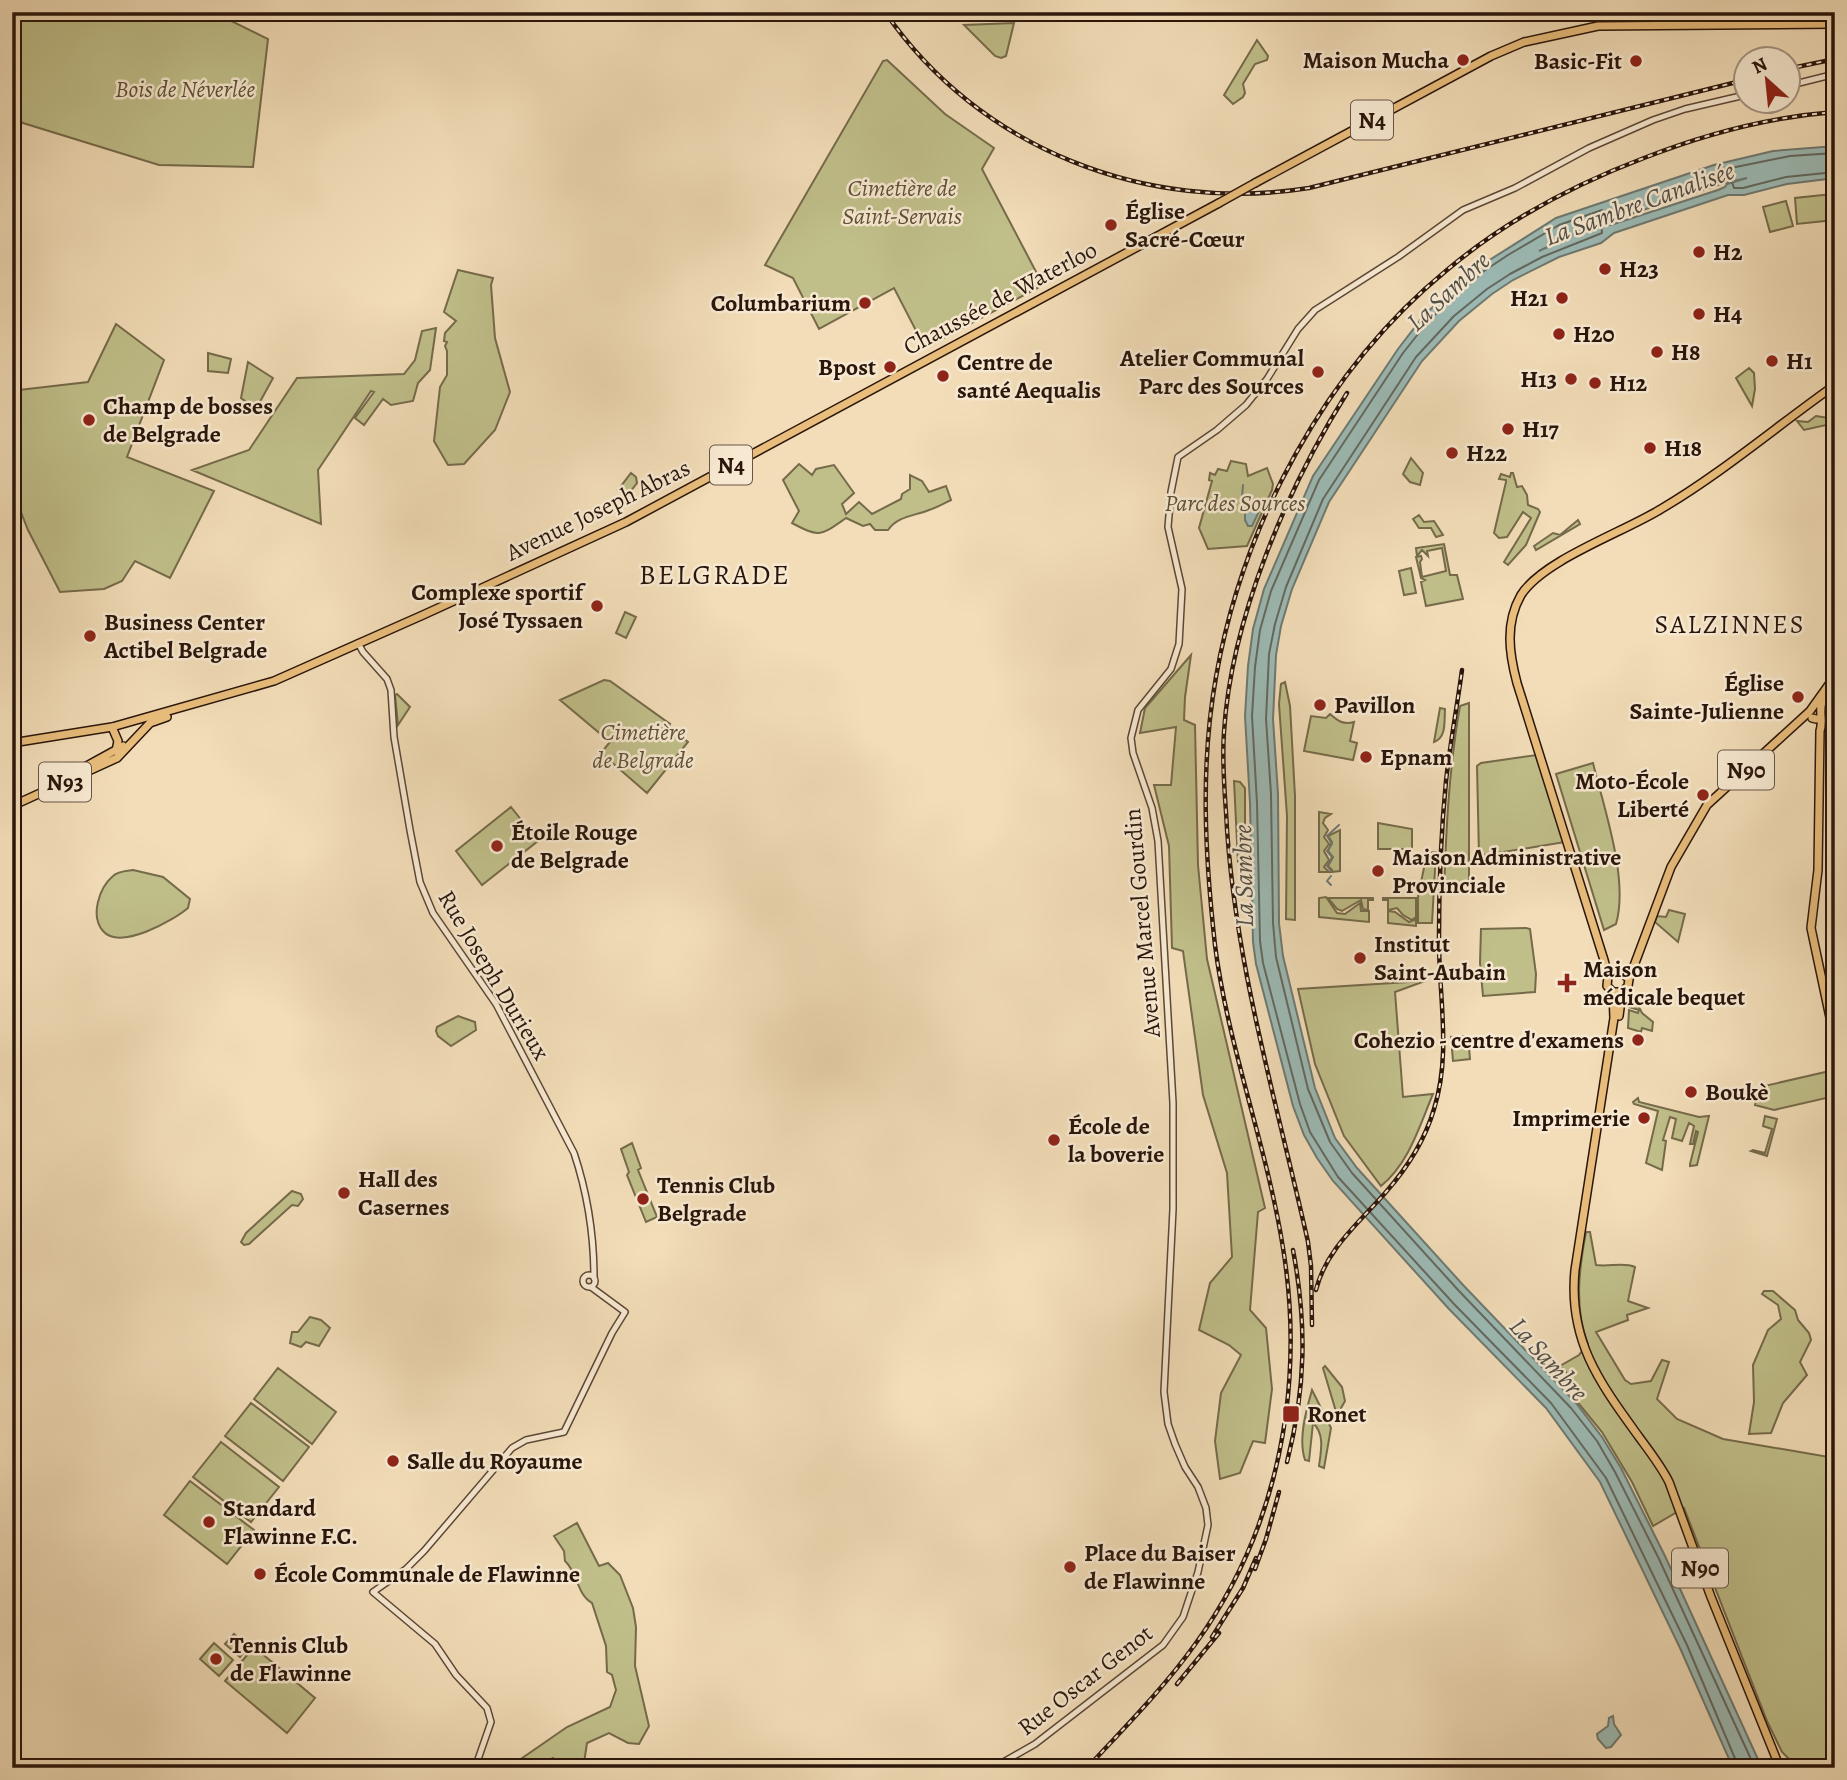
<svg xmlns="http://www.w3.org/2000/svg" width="1847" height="1780" font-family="Alegreya,serif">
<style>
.green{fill:#c0bf8a;stroke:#756a4a;stroke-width:2}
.water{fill:#9cbbb6;stroke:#6e7972;stroke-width:2;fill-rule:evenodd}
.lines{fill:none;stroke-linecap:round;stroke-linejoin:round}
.shore{stroke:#636860;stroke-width:2}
.stream{stroke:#6e7972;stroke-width:2}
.minor-casing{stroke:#5c4736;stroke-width:8}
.major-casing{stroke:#2a150b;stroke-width:10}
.minor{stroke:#f7e9d1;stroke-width:5}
.major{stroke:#e9be7c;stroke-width:7}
.rail-casing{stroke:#2a150b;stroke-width:4.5}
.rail{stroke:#f7e9d1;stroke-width:2;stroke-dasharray:5;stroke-linecap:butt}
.major-bridge-casing{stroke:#2a150b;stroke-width:10;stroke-linecap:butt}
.major-bridge{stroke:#e9be7c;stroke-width:7}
.poi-dot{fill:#8f2418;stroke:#f7e9d1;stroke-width:2.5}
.labels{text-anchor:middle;stroke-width:5;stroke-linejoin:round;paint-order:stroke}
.shield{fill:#f7e9d1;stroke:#685546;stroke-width:2}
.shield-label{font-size:23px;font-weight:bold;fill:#2a150b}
.poi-label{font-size:24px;font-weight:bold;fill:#2a150b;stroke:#f7e9d1;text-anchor:start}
.park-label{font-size:24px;font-style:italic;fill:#5e5037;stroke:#f7e9d1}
.street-label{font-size:24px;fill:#2a150b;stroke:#f7e9d1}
.water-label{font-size:26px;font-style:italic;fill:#524f47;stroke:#f7e9d1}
.neighbourhood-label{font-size:26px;letter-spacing:2px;fill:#2a150b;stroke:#f7e9d1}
.quarter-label{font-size:28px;letter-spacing:2px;fill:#2a150b;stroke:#f7e9d1}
</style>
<rect width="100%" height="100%" fill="#f2ddb8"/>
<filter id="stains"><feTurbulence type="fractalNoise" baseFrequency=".00286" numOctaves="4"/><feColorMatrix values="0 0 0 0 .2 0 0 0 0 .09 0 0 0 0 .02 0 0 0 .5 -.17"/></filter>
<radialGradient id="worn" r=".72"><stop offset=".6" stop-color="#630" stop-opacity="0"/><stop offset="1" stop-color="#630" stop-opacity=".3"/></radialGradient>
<path class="green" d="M12 12H213L268 39 253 167 159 165 23 123 12 115Z
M1014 23 1006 56 1001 58 995 56 964 25Z
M1257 40 1268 56 1267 60 1255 64 1243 84 1245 93 1243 97 1233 104 1224 95Z
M887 60 945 114 994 148 982 169 1043 285 925 348 894 288 819 329 793 278 765 265 883 61Z
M1832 194 1834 220 1797 224 1795 198Z
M1786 201 1793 226 1770 232 1763 207Z
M458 270 493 278 491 285 495 338 510 392 495 430 464 464 448 465 434 441 440 387 447 375V351L445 346 447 342 444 341 445 333 456 321 444 312Z
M116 324 164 360 127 457 214 491 170 578 135 561 122 581 104 589 60 592 28 530 15 497 12 500V381L19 390 88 382Z
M436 328 430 370 418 383 413 401 391 405 383 399 364 425 355 418 374 392 371 391 318 470 321 524 192 470 249 450 297 378 404 374 415 360 422 331Z
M208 353 231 359 228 373 208 371Z
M248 362 273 378 256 409 241 398Z
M1749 368 1754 373 1755 389 1752 406 1736 378Z
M1816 416 1835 419V423L1804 430 1797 421 1808 422Z
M1411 458 1423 473 1420 485 1410 482 1403 474Z
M1231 461 1246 464 1248 476 1267 468 1273 484 1272 490 1247 546 1208 549 1199 528 1212 481 1209 480 1210 473 1215 475 1218 469 1227 471Z
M799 464 812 475 816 469 834 465 854 493 842 504 846 514 859 502 872 514 901 499 902 494 910 489V475L922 481 929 492 946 486 951 500C943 504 936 508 929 510 914 516 898 516 888 530H875L870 524 863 526 846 518C820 536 820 538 792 523L799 511 783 480Z
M631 473 636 477 637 483 627 496 618 490Z
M1511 473H1513L1517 487 1522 486 1527 495 1528 505 1538 509 1540 512 1526 545 1508 565 1504 562 1531 518 1523 512 1507 537 1499 538 1494 533 1506 482V480L1499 479 1501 474 1510 477Z
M1419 515 1424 522 1434 521 1443 535 1436 537 1431 528H1419L1413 519Z
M1578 520 1580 524 1536 550 1534 546 1553 533 1560 535Z
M1444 544 1450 575H1457L1463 599 1426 606 1421 582 1425 580 1421 578 1416 557 1421 556 1422 559 1420 562 1422 577 1446 571 1442 548 1427 551 1428 556 1422 550 1417 556 1416 548Z
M1411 568 1416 593 1404 595 1399 571Z
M625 612 636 617 626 638 616 633Z
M1191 655 1185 697 1184 720 1195 725 1198 865 1207 959 1265 1208 1258 1212 1250 1310 1266 1328 1272 1389 1265 1443 1253 1441 1240 1473 1220 1479 1215 1441 1221 1393 1241 1355 1229 1345 1199 1330 1210 1283 1232 1257 1227 1173 1203 1095 1183 951 1172 948 1169 846 1154 785H1171L1176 727 1140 733 1145 708Z
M604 680 610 681 670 724 669 727 688 742 647 793 601 753 610 742 560 700Z
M1285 682 1290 706 1295 796V920L1286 919 1287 816 1279 704 1281 684Z
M397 694 410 707 398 725 395 695Z
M1469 703V891L1444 893C1446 830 1449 768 1460 706Z
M1440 708 1445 709C1444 721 1447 737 1434 742Z
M1330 714C1338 721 1343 725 1354 722L1350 741 1357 743 1353 760 1304 751 1311 716 1326 718Z
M1537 755 1565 842 1479 856 1477 766 1481 763Z
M1593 763C1604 809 1629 879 1616 924L1604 930 1556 774Z
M1234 781 1240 782 1245 788V859L1242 863 1238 862Z
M511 807 538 841 482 885 456 851Z
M1319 812 1331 814 1325 818 1323 823 1328 830 1324 837 1329 844 1324 851 1329 860 1324 867 1329 872H1319Z
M1378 823 1412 829V849H1378Z
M1340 830V871L1331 872 1332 870 1328 866 1333 857 1328 851 1332 842 1328 836Z
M1436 852 1432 923H1418V897L1427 853Z
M133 870 163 877 190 899 188 908C174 920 120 951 103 931 90 916 99 888 113 876 118 871 126 871 133 870Z
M1326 897 1337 913 1345 914 1360 903 1361 911H1369V922L1319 917V898Z
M1328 898H1373V900H1368V910L1363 909 1361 900 1342 911 1337 909Z
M1383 898H1416V917L1412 920 1403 915 1397 908 1388 910V900H1383Z
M1669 910 1685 914 1678 942 1655 922 1657 916 1666 917Z
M1388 911 1395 912 1409 922 1416 919V926L1388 923Z
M1526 928 1530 929 1536 974 1535 992 1483 996 1480 963 1481 929Z
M1425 981 1395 992 1403 1097 1433 1094C1419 1127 1409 1163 1381 1186L1344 1136 1315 1064 1298 989Z
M1631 992 1642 1013 1653 1022 1652 1031 1642 1028 1641 1032 1628 1028 1629 1010 1638 1013 1639 1010 1629 1007Z
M458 1016 475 1022 476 1030 451 1046 438 1036 436 1031 437 1027Z
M1468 1036 1470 1059 1453 1061 1451 1037Z
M1834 1070 1835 1096 1774 1110 1755 1105 1760 1087Z
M1638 1098 1639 1102 1699 1117 1709 1116 1697 1165 1690 1166V1164L1698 1132 1696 1131 1693 1144H1690L1694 1126 1689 1123 1682 1141 1672 1138 1676 1119 1670 1117 1663 1140 1666 1141 1662 1170 1646 1163 1658 1111 1634 1104 1633 1102Z
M1765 1116 1777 1119 1767 1156 1751 1151 1753 1150 1765 1153 1772 1129 1763 1126Z
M632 1143 641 1168 638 1170 657 1217 646 1222 627 1175 629 1172 621 1149Z
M292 1191 301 1194 303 1199 298 1206 292 1205 249 1244 244 1245 241 1242 246 1233Z
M1586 1232H1590L1596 1265C1609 1267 1624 1262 1635 1267L1628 1301 1648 1308 1627 1315 1628 1320 1596 1332 1625 1380 1631 1384 1651 1381 1662 1360 1669 1362 1657 1399 1677 1419 1723 1439 1835 1458V1768H1798L1782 1752 1767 1721 1684 1508 1653 1526 1632 1482 1602 1432 1575 1399 1574 1381 1560 1366 1579 1355 1588 1344C1574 1309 1579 1269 1586 1232Z
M1764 1291H1773L1795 1310 1798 1320 1809 1333 1811 1340 1800 1362 1807 1375 1783 1403 1771 1433 1749 1434 1754 1402 1753 1365 1768 1330 1781 1319 1778 1305 1762 1294Z
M310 1317 321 1320 330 1328 319 1346 306 1342 301 1347 290 1343 292 1332H298Z
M1325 1366 1342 1387 1345 1401 1337 1415 1323 1368Z
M278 1368 336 1412 312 1444 254 1399Z
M1312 1390 1331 1428 1324 1468 1319 1466C1321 1451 1325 1434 1313 1423L1309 1461 1305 1460C1298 1439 1306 1411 1312 1390Z
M251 1403 309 1447 283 1481 225 1436Z
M221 1442 279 1487 251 1522 193 1477Z
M190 1481 254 1530 227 1564 164 1515Z
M577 1523 599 1566 608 1563 620 1575 633 1608 636 1627 635 1666 649 1726 639 1744 628 1743 609 1733 587 1743 584 1763 570 1760V1768H565L553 1758 533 1768H520L518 1761 567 1727 610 1707 616 1690 612 1675 607 1672 606 1646 592 1603C577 1595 578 1573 565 1561L564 1551 554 1536Z
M234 1634 248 1647 240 1657 225 1644Z
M214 1643 233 1660 219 1676 200 1659Z
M254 1647 315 1698 287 1733 225 1681Z"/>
<path class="water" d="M1835 146V178L1787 184 1744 195H1728L1614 233 1601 243 1559 257 1513 280 1492 294 1459 321 1422 361 1329 502 1292 589 1281 626 1276 655 1273 719 1278 794 1279 923 1283 956 1315 1088 1335 1138 1357 1168 1464 1286 1576 1403 1602 1437 1621 1468 1665 1556 1762 1768H1733L1680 1648 1600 1482 1546 1408 1449 1309 1333 1181 1317 1158 1304 1135 1293 1106 1256 964 1253 942 1250 803 1245 716 1248 666 1253 629 1264 589 1313 476 1398 349 1425 314 1480 266 1556 218 1714 165 1773 151ZM1747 178 1727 184 1725 187 1718 190 1611 225C1593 220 1556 245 1539 251L1583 230 1721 184Z
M1251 503 1258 504 1261 507 1252 526H1248L1245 520V506Z
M1613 1716 1614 1724 1621 1735 1611 1747 1606 1748 1598 1739 1597 1734 1608 1726 1609 1718Z"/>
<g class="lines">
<path class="shore" d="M1835 153 1790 156 1726 169 1723 173 1731 179 1734 188H1743L1786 177 1835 172
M1739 1768 1687 1645 1606 1478 1551 1403 1454 1304 1338 1177 1310 1132 1300 1104 1263 963 1260 941 1257 803 1252 716 1255 667 1260 630 1271 591 1319 480 1403 353 1430 319 1484 271 1508 255 1559 225 1602 210 1606 213 1601 221 1602 233 1542 257 1510 274 1487 289 1454 316 1416 357 1323 499 1286 587 1275 624 1269 654 1266 719 1271 794 1273 923 1276 957 1308 1089 1330 1142 1352 1173 1459 1291 1571 1408 1597 1441 1615 1472 1659 1559 1755 1768"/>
<path class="stream" d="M1243 485 1242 497 1246 505
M1331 871 1327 866 1332 857 1327 851 1332 844 1327 836 1339 825
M1331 885 1327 881 1331 876"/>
<g class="minor-casing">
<path id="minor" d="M1787 86 1835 74
M358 643 363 652 387 679 391 690 394 737 410 830 420 882 433 913 496 1004 574 1153C587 1192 594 1236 594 1278
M583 1281a6 6 0 1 1 12 0a6 6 0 1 1-12 0Z
M475 1768 491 1722 487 1708 456 1675 435 1644 373 1592 406 1569 424 1551 512 1448 526 1440 564 1432 612 1333 625 1312 591 1287
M993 1768 1035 1744 1163 1645 1183 1617 1198 1572 1208 1525 1206 1508 1198 1487 1185 1467 1175 1444 1168 1424 1164 1392 1173 1209V1103L1158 841 1152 808 1133 753 1131 738 1138 710 1171 669 1179 644 1182 589 1168 527 1171 492 1178 457 1217 430 1246 405 1267 379 1298 329 1315 310 1398 257 1463 210 1515 188 1589 148 1653 120 1685 109 1745 95"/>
</g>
<g class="major-casing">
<path id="major" d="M1255 183 1491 56 1524 42 1598 26 1835 24
M1824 697C1817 708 1824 720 1820 731L1818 870 1811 928 1835 1041
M1812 718 1816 719
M112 727 118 741 116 751
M12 743 112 727 274 681 423 615 626 522 1219 203
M72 774 123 746
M12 806 117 758 150 723 167 717
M1608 976 1613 972 1620 971 1629 979
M1613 992 1614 1018 1575 1270C1568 1341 1600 1383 1639 1437 1650 1452 1661 1466 1669 1482L1711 1597 1780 1768
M1622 992H1613L1607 986 1608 976 1604 960 1517 683C1509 653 1505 623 1521 595 1543 560 1624 532 1661 509 1722 473 1777 426 1835 385
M1622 992 1628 986 1629 979 1671 867 1707 805 1810 711 1835 676
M1619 1016 1622 992"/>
</g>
<use href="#minor" class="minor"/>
<use href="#major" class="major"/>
<g class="rail-casing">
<path id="rail" d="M885 12C979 149 1147 214 1309 188L1745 80
M1787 69 1835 59
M1316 1290C1326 1249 1360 1222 1386 1192 1407 1168 1425 1140 1434 1109 1452 1053 1438 993 1439 935 1439 884 1441 832 1446 781 1450 744 1457 707 1462 670
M1312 1325 1311 1266 1308 1242C1276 1099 1233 958 1226 812 1224 785 1222 759 1224 732 1231 619 1287 488 1347 393
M1287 1462C1306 1388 1307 1324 1293 1250
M1255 1569 1266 1539 1279 1492
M1212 1637 1243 1588 1256 1558
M1177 1684 1219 1633
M1087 1768C1125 1727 1164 1688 1196 1643 1245 1575 1275 1496 1286 1413 1293 1359 1292 1303 1283 1248 1267 1146 1228 1048 1215 945 1205 856 1200 766 1216 677 1243 523 1326 369 1447 270 1505 221 1573 185 1644 158 1705 134 1769 117 1835 112"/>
</g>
<use href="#rail" class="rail"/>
<g class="major-bridge-casing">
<path id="major-bridge" d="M1219 203 1255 183"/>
</g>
<use href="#major-bridge" class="major-bridge"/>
</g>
<g class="poi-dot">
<circle cx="1463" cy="60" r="7"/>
<circle cx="1636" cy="61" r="7"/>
<circle cx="1111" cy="225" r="7"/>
<circle cx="1699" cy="252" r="7"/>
<circle cx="1605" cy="269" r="7"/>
<circle cx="1562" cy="298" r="7"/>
<circle cx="865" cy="303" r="7"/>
<circle cx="1699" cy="314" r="7"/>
<circle cx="1559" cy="334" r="7"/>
<circle cx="1657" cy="352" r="7"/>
<circle cx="1772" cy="361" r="7"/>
<circle cx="890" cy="367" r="7"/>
<circle cx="1318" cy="372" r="7"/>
<circle cx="943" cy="376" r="7"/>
<circle cx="1571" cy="379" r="7"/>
<circle cx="1595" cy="383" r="7"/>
<circle cx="89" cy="420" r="7"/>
<circle cx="1508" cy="429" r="7"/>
<circle cx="1650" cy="448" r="7"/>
<circle cx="1452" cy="453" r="7"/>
<circle cx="597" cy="606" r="7"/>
<circle cx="90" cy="636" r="7"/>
<circle cx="1798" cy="697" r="7"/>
<circle cx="1320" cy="705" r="7"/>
<circle cx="1366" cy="757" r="7"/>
<circle cx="1703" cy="795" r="7"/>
<circle cx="497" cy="846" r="7"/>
<circle cx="1378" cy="871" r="7"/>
<circle cx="1360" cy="958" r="7"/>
<path d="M1563.5 972.5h7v7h7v7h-7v7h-7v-7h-7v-7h7z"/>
<circle cx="1638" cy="1040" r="7"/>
<circle cx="1691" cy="1092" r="7"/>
<circle cx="1644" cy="1118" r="7"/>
<circle cx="1054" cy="1140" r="7"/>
<circle cx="344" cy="1193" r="7"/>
<circle cx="643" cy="1199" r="7"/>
<rect x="1282" y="1405" width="18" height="18" rx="3.5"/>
<circle cx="393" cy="1461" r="7"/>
<circle cx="209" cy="1522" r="7"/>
<circle cx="1070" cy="1567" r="7"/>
<circle cx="260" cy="1574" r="7"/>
<circle cx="216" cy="1659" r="7"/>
</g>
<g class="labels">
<g class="shield">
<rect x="1351" y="100.5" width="42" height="39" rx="5"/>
<rect x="710" y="445.5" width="42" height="39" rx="5"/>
<rect x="1718" y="750.5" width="56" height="39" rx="5"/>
<rect x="39" y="762.5" width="52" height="39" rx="5"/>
<rect x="1672" y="1548.5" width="56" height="39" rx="5"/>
</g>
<g class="shield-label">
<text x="1372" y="128">N4</text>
<text x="731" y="473">N4</text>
<text x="1746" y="778">N90</text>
<text x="65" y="790">N93</text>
<text x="1700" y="1576">N90</text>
</g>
<g class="poi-label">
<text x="1449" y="68" text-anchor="end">Maison Mucha</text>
<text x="1622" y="69" text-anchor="end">Basic-Fit</text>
<text x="1125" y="219">Église<tspan x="1125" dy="28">Sacré-Cœur</tspan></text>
<text x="1713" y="260">H2</text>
<text x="1619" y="277">H23</text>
<text x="1548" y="306" text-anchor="end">H21</text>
<text x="851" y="311" text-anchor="end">Columbarium</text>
<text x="1713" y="322">H4</text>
<text x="1573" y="342">H20</text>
<text x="1671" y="360">H8</text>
<text x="1304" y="366" text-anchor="end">Atelier Communal<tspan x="1304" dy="28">Parc des Sources</tspan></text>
<text x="1786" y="369">H1</text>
<text x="957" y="370">Centre de<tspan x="957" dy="28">santé Aequalis</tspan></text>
<text x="876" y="375" text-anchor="end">Bpost</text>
<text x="1557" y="387" text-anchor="end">H13</text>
<text x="1609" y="391">H12</text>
<text x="103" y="414">Champ de bosses<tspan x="103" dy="28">de Belgrade</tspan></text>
<text x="1522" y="437">H17</text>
<text x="1664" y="456">H18</text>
<text x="1466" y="461">H22</text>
<text x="583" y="600" text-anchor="end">Complexe sportif<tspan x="583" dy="28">José Tyssaen</tspan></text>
<text x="104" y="630">Business Center<tspan x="104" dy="28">Actibel Belgrade</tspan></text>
<text x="1784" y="691" text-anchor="end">Église<tspan x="1784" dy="28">Sainte-Julienne</tspan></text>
<text x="1334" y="713">Pavillon</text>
<text x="1380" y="765">Epnam</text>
<text x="1689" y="789" text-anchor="end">Moto-École<tspan x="1689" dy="28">Liberté</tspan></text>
<text x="511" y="840">Étoile Rouge<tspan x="511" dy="28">de Belgrade</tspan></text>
<text x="1392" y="865">Maison Administrative<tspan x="1392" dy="28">Provinciale</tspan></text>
<text x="1374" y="952">Institut<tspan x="1374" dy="28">Saint-Aubain</tspan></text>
<text x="1583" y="977">Maison<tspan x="1583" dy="28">médicale bequet</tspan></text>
<text x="1624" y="1048" text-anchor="end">Cohezio - centre d'examens</text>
<text x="1705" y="1100">Boukè</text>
<text x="1630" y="1126" text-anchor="end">Imprimerie</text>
<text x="1068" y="1134">École de<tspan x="1068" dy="28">la boverie</tspan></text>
<text x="358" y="1187">Hall des<tspan x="358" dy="28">Casernes</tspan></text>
<text x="657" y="1193">Tennis Club<tspan x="657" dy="28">Belgrade</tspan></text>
<text x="1307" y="1422">Ronet</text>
<text x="407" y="1469">Salle du Royaume</text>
<text x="223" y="1516">Standard<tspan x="223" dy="28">Flawinne F.C.</tspan></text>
<text x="1084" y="1561">Place du Baiser<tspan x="1084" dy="28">de Flawinne</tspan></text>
<text x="274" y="1582">École Communale de Flawinne</text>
<text x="230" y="1653">Tennis Club<tspan x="230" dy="28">de Flawinne</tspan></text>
</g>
<g class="park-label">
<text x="185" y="97">Bois de Néverlée</text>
<text x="902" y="196">Cimetière de<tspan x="902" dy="28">Saint-Servais</tspan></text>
<text x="1235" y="511">Parc des Sources</text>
<text x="643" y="740">Cimetière<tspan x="643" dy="28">de Belgrade</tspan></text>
</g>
<g class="street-label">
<text transform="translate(1000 298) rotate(-28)" y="8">Chaussée de Waterloo</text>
<text transform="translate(598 510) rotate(-26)" y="8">Avenue Joseph Abras</text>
<text transform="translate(1142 923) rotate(-95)" y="8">Avenue Marcel Gourdin</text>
<text transform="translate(494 975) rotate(59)" y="8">Rue Joseph Durieux</text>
<text transform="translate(1085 1680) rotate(-38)" y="8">Rue Oscar Genot</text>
</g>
<g class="water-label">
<text transform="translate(1639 203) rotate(-20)" y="9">La Sambre Canalisée</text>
<text transform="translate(1448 291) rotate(-43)" y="9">La Sambre</text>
<text transform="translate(1243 876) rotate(-91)" y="9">La Sambre</text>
<text transform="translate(1549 1359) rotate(48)" y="9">La Sambre</text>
</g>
<g class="neighbourhood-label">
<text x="1730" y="633">SALZINNES</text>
</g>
<g class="quarter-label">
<text x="715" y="584">BELGRADE</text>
</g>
</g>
<rect width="1847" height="1780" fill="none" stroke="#f2ddb8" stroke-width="42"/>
<rect x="14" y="14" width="1819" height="1752" fill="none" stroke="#2a150b" stroke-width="3.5"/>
<rect x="21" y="21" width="1805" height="1738" fill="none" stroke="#2a150b" stroke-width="2"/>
<g transform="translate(1767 80) rotate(333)"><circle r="33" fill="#f7e9d1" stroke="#a59482" stroke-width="2"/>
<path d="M0-5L12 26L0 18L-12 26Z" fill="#8f2418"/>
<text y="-10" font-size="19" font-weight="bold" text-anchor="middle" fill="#2a150b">N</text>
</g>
<rect width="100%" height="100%" filter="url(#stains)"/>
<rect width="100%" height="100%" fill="url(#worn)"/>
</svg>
